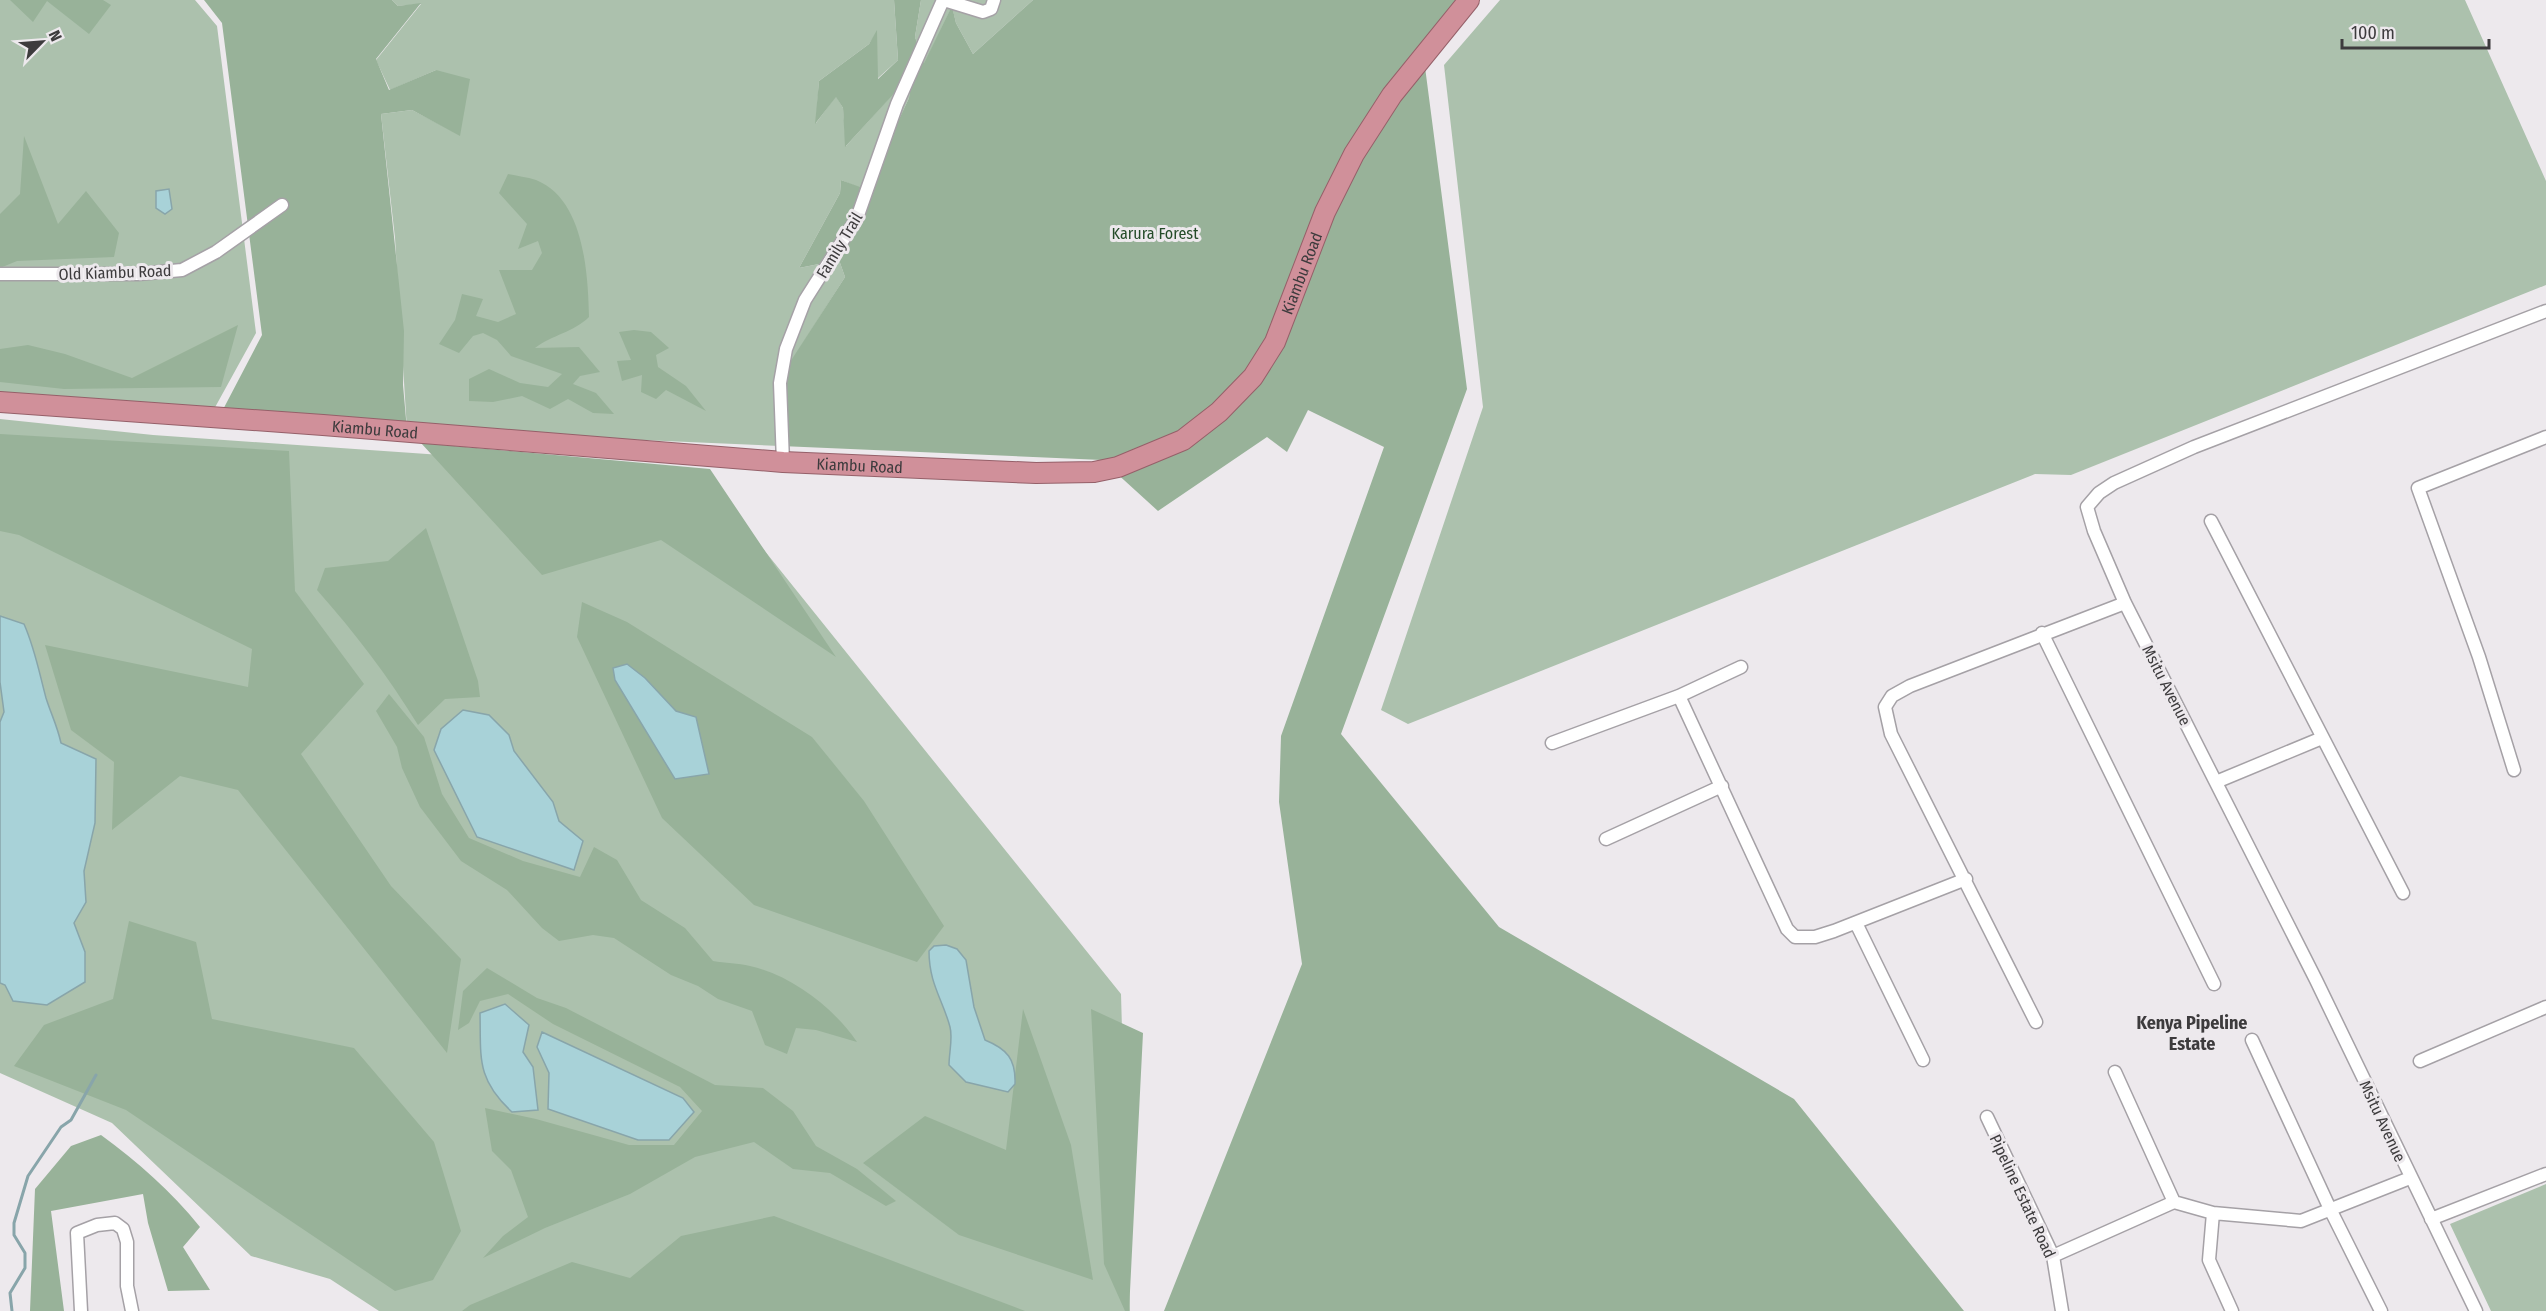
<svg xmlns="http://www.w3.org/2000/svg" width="2546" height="1311" font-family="'Fira Sans Condensed',sans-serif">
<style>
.green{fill:#acc1ad}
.forest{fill:#98b299}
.water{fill:#a8d2d8;stroke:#88a5aa;stroke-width:1.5}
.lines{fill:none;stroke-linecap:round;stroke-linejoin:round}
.stream{stroke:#88a5aa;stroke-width:3}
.minor-casing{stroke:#a5a1a6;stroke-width:15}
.trunk-casing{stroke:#956069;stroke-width:22}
.minor{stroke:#fff;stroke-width:12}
.trunk{stroke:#d0909a;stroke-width:20}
.labels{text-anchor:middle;stroke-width:6;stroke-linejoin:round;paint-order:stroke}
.park-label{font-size:16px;fill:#244c29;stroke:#ede9ed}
.street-label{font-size:16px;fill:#3d3b3d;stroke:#ede9ed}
.neighbourhood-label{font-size:18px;font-weight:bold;fill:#3d3b3d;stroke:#ede9ed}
</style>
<rect width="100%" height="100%" fill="#ede9ed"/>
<path class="green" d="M0 0H195L217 26 256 333 213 411 0 395Z
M392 0H894L898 60 877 79V32L869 44 819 81 816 123 836 96 843 108 846 146 911 74 909 98 885 150 875 154 860 188 841 180 840 193 799 268 839 260 845 277 782 376 780 446 407 430 395 238 381 114 412 110 460 135 436 70 390 90 376 60 421 4 398 6Z
M921 0H1033L973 54 956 23 952 7 924 64 915 37Z
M1500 0H2465L2546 181V285L2071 475 2035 474 1408 724 1381 710 1483 407 1444 65Z
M0 419 153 435 702 473 1121 994 1130 1311H379L330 1279 251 1256 112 1123 0 1073Z
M2546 1184V1311H2491L2450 1224Z"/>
<path class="forest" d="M10 0H103L111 5 89 34 47 1 33 22Z
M204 0H392L398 6 421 3 376 59 389 90 436 70 470 79 460 136 412 110 381 114 404 331 403 385 407 430 217 421 262 335 222 23Z
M894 0H921L915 37 924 63 952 6 956 23 973 54 1033 0H1459L1422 44 1467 389 1341 734 1499 927 1794 1099 1964 1311H1164L1302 964 1279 802 1281 736 1384 447 1308 410 1287 452 1267 437 1158 511 1102 460 781 446V376L845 277 839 260 799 268 840 193 841 180 860 187 875 154 885 149 909 98 911 75 845 147 843 108 836 97 815 124 819 81 869 44 877 30 878 79 898 60Z
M24 136 58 224 86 191 119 233 114 257 17 261 0 268V214L20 194Z
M508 174C517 176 527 177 536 180 584 199 588 273 589 317 574 332 552 335 535 348L579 347 600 372 580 376 573 384 596 393 614 414 593 413 568 399 550 409 522 396 493 402 469 401V379L489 369 520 383 548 387 562 374 511 356 497 340 483 333 473 336 459 353 439 344 455 320 462 294 483 299 476 316 498 322 516 314 499 270H532L542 253 538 241 518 249 527 224 499 193Z
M238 325 221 387 64 389 0 382V349L28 345 65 354 132 378Z
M634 330 651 332 669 348 656 355 658 367 686 386 706 411 666 390 656 399 641 392 642 375 622 381 617 361 631 360 619 332Z
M0 434 289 451 295 591 364 684 301 754 391 886 461 959 447 1053 238 790 180 776 112 830 114 762 71 730 45 645 248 687 252 649 19 535 0 531Z
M421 443 710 469 836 657 661 540 542 575Z
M426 528 478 681 480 697 445 699 418 725C388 676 355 633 317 590L325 568 388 561Z
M582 602 627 622 812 737 864 801 944 926 917 962 754 905 662 818 577 637Z
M389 694 424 737 442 794 469 838 523 861 580 877 594 847 617 860 641 900 685 928 713 961C725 963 738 963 750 966 791 975 834 1008 857 1042L816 1030 796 1028 787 1054 765 1045 752 1011 718 999 698 986 671 975 614 938 593 935 559 941 542 928 507 890 461 861 420 807 402 768 397 747 376 711Z
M129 921 196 942 212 1019 354 1048 434 1142 461 1231 433 1280 395 1291 126 1110 14 1066 44 1025 113 999Z
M487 968 537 998 566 1008 715 1085 763 1088 793 1111 816 1146 857 1169 896 1201 886 1206 830 1173 793 1169 754 1142 695 1157 630 1194 545 1228 483 1258 503 1236 528 1217 511 1170 492 1151 485 1108 536 1119 629 1145H674L702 1111 680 1087 553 1024 508 994 480 1001 469 1023 458 1030 463 991Z
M1023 1009 1071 1145 1093 1280 959 1235 863 1163 925 1116 1006 1150Z
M1091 1009 1143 1033 1129 1311H1125L1104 1264Z
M101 1135C138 1162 171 1191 200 1227L183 1247 210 1290 168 1291 148 1223 143 1194 51 1211 64 1311H30L35 1189 71 1146Z
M774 1216 1025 1311H462L470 1305 572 1262 630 1278 681 1236Z"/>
<path class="water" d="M169 189 172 209 165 214 156 208V191Z
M0 616 24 624C35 649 39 672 46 698 51 714 57 725 61 743L96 759 95 823 84 871 86 902 74 923 85 952V982L47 1005 13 1001 5 985 0 983V722L4 712 0 682Z
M627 664 645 678 676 711 696 717 709 774 675 779 615 680 613 668Z
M463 710 489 715 509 735 514 751 553 802 559 821 583 841 574 870 477 837 434 750 441 729Z
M946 945 957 949 966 960 974 1007 985 1040C1007 1049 1016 1059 1015 1084L1008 1092 966 1082 949 1065C949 1053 953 1038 950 1027 943 1000 929 984 929 951L934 946Z
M505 1004 529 1025 523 1052 533 1067 538 1110 512 1112C476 1079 481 1058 480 1013Z
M542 1032 683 1098 694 1112 669 1140H638L548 1109 549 1073 537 1047Z"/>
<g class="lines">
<path class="stream" d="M12 1311 10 1293 25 1268V1253L14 1235V1223L28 1176 61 1127 71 1120 96 1075"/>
<g class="minor-casing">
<path id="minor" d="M944 0 983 12 991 9 994 0
M0 274H138L182 270 216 252 282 205
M783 462 780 383 786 349 805 300 857 218 897 104 943 0
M2211 521 2403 893
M2042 633 2214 984
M1679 696 1787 929 1795 937H1815L1834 931 1966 879
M1552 743 1679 696 1741 667
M2514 770 2479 657 2418 488 2546 437
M2216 782 2322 738
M1606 839 1722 786
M1856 923 1923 1060
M2036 1022 1891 734 1885 707 1892 696 1910 686 2125 603
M2252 1040 2330 1209 2381 1311
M2420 1061 2546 1007
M2115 1072 2174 1202
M1987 1117 2053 1256 2062 1311
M2213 1213 2209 1260 2232 1311
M2431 1219 2546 1174
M2053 1256 2174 1202 2213 1213 2301 1221 2410 1178
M81 1311 77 1233 97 1225 115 1223 123 1229 127 1242V1286L132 1311
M2476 1311 2316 980 2125 603 2094 531 2087 507 2099 493 2114 483 2194 447 2546 311"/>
</g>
<g class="trunk-casing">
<g id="trunk">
<path id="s1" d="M0 402 323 425 783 462 1036 473 1094 472 1118 467 1183 440 1219 412 1253 377 1275 342 1325 212 1354 154 1392 95 1469 0"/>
</g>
</g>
<use href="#minor" class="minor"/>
<use href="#trunk" class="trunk"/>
</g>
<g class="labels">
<g class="park-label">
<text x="1155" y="239">Karura Forest</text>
</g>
<g class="street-label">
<text transform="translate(839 245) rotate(-59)" y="6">Family Trail</text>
<text transform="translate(115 272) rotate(-2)" y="6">Old Kiambu Road</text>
<text dy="6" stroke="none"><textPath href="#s1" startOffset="1401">Kiambu Road</textPath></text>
<text dy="6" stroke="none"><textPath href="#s1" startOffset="376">Kiambu Road</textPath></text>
<text dy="6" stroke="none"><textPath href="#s1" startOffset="862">Kiambu Road</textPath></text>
<text transform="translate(2167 685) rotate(63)" y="6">Msitu Avenue</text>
<text transform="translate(2383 1121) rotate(65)" y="6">Msitu Avenue</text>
<text transform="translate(2023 1196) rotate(65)" y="6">Pipeline Estate Road</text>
</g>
<g class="neighbourhood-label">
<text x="2192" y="1029">Kenya Pipeline<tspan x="2192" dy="21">Estate</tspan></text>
</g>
</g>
<g transform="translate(42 42) rotate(65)" stroke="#ede9ed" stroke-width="4.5" paint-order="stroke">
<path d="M0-4.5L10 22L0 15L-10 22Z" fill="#3d3b3d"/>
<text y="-9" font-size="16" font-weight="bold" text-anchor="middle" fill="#3d3b3d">N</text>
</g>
<path d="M2342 39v9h147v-9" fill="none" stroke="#3d3b3d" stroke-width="3"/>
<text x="2351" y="39" font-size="18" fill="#3d3b3d" stroke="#ede9ed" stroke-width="4.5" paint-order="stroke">100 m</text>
</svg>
